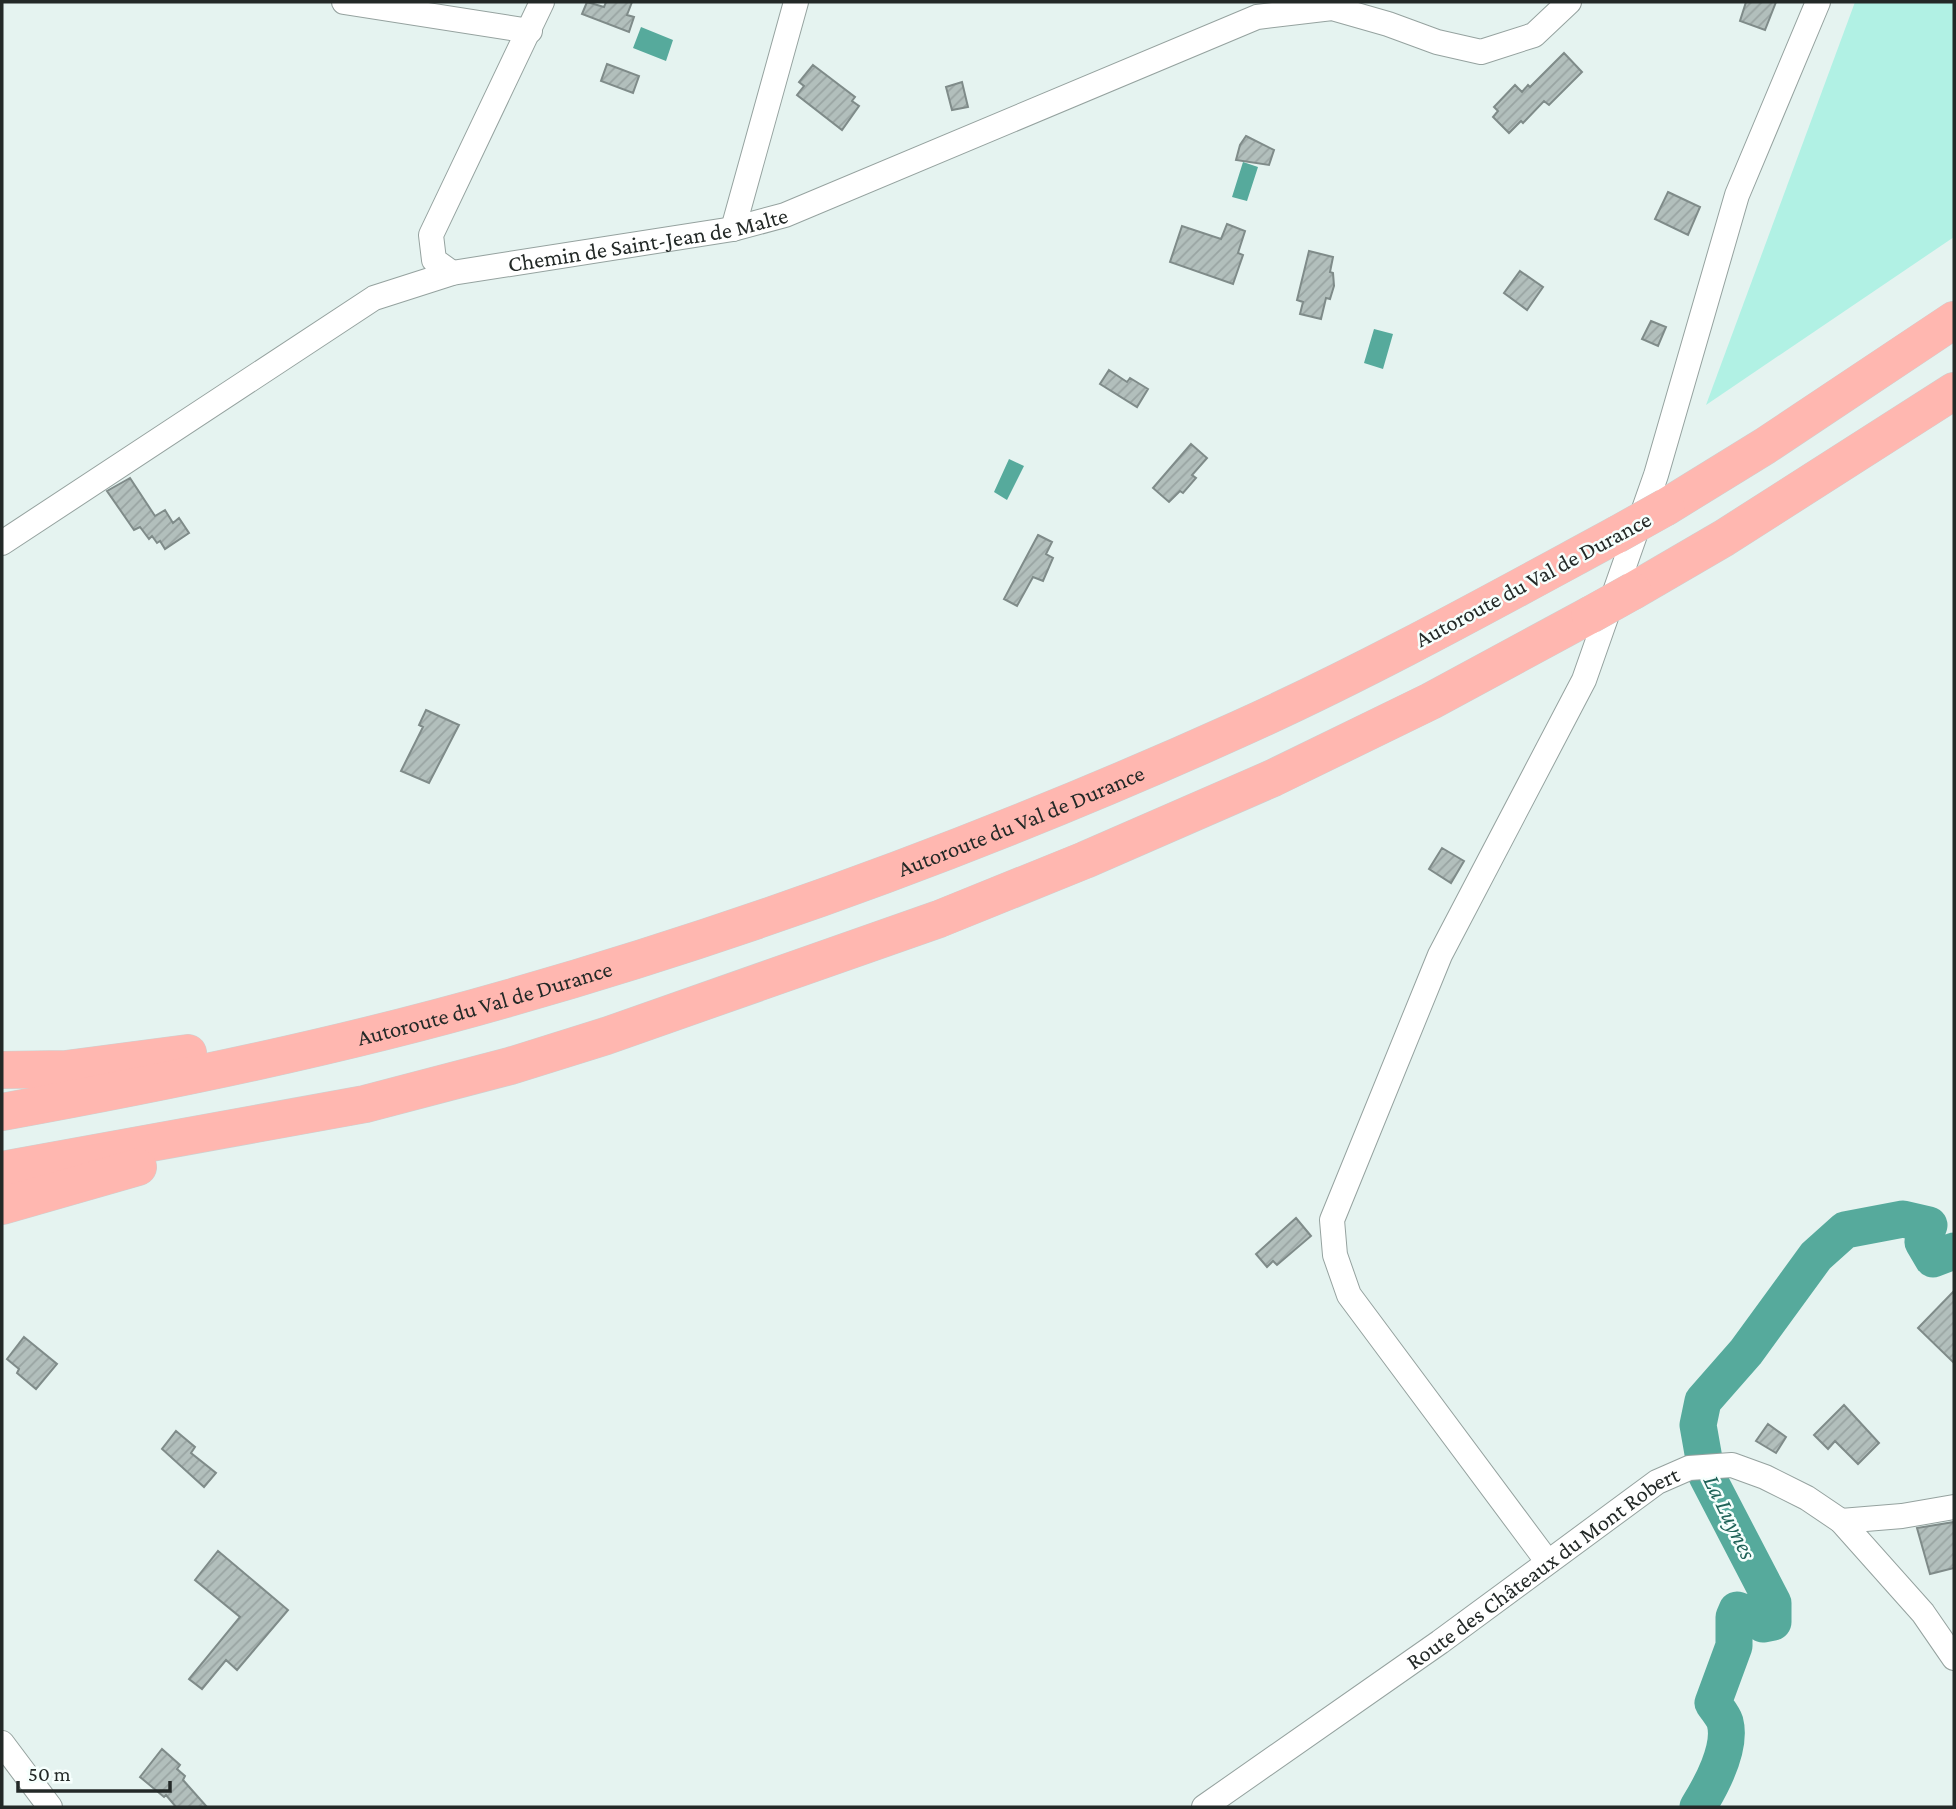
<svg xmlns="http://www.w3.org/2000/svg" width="1956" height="1809" font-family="'Crimson Pro',serif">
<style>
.green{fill:#b1f1e4}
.water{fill:#56aa9c}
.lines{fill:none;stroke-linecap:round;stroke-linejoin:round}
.river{stroke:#56aa9c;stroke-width:37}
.building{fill:url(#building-hatch);stroke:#7f8b89;stroke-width:2}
.minor-casing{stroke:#95a29f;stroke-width:26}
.highway-casing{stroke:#cfd0cf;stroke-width:38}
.minor{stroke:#fff;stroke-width:24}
.highway{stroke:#ffb7b0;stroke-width:37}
.highway-bridge-casing{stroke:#cfd0cf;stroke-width:38;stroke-linecap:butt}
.highway-bridge{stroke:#ffb7b0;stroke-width:37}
.labels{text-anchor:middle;stroke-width:5;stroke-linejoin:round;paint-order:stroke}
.street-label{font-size:23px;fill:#232927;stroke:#f6fffd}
.water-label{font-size:24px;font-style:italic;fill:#1f6358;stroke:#f6fffd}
</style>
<defs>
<pattern id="building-hatch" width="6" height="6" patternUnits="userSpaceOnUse" patternTransform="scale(1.75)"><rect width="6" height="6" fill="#b2bfbc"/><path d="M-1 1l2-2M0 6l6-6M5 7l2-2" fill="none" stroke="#99a4a2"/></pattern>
</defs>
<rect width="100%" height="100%" fill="#e5f3f0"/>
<path class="green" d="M1855 2H1954V237L1706 405Z"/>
<path class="water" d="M641 27 673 40 666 61 633 48Z
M1243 162 1258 167 1247 201 1232 197Z
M1374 329 1393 334 1383 369 1364 363Z
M1009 459 1024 466 1007 500 994 492Z"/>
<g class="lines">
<path class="river" d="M1698 1807C1711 1786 1732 1748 1725 1722 1723 1716 1717 1709 1713 1703L1734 1646V1617L1737 1610 1751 1615 1763 1624 1773 1622V1603L1707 1476 1698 1425 1703 1401 1746 1352 1816 1256 1845 1230 1903 1219 1929 1225 1923 1242 1933 1259 1954 1251"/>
</g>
<path class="building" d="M587 2 604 7 606 2H632L627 15 634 17 629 32 582 14Z
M1746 2H1776L1765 30 1740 21Z
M1564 53 1582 72 1549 105 1544 101 1523 123 1521 121 1509 133 1493 117 1498 111 1494 107 1515 85 1522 92 1528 85 1530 87Z
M607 64 639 76 633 93 601 81Z
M813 65 855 97 852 101 859 106 842 130 797 95 804 86 799 82Z
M962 82 968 107 952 110 946 87Z
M1246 136 1274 150 1269 165 1236 160 1240 145Z
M1668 192 1700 207 1688 235 1655 219Z
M1227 224 1245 231 1238 253 1243 255 1233 284 1170 262 1182 226 1221 239Z
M1309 251 1333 257 1330 272 1333 273 1334 286 1330 299 1326 298 1321 319 1300 314 1303 302 1297 300Z
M1520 271 1543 287 1527 310 1504 293Z
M1651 321 1666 327 1658 346 1642 339Z
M1109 370 1127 382 1130 378 1148 389 1137 407 1100 384Z
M1191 444 1207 458 1192 475 1196 478 1183 493 1180 491 1169 502 1153 488Z
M130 478 155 516 165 510 173 523 179 518 189 533 165 549 160 541 157 543 152 536 149 539 140 527 134 530 107 491Z
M1038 535 1052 542 1046 554 1053 558 1043 581 1033 577 1017 606 1004 599Z
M426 710 459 725 429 783 401 771 423 727 419 725Z
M1442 848 1464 861 1451 883 1429 869Z
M1296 1218 1311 1236 1277 1265 1273 1261 1267 1267 1256 1254Z
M1954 1291V1363L1918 1328Z
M24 1337 57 1364 36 1389 17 1373 19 1369 7 1359Z
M1844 1405 1879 1443 1858 1464 1835 1441 1828 1449 1814 1435Z
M1768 1424 1786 1437 1776 1453 1756 1441Z
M176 1431 195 1447 191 1453 216 1473 204 1487 162 1449Z
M1954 1522V1568L1930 1574 1917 1528Z
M218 1551 288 1610 237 1670 226 1660 202 1689 189 1679 240 1617 195 1580Z
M162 1749 180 1765 177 1769 185 1776 183 1780 207 1807H176L166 1795 164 1797 140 1777Z"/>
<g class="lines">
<g class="minor-casing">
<g id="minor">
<path d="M344 2 530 31"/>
<path d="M733 229 796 2"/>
<path d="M452 273 434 260 431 235 542 2"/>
<path id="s1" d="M2 543 374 298 452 273 733 229 785 215 1257 17 1332 8 1388 24 1437 42 1481 52 1534 35 1569 2"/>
<path d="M1841 1521 1902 1516 1954 1507"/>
<path d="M1547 1561 1349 1295 1335 1255 1332 1220 1440 955 1584 680 1656 475 1737 195 1818 2"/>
<path d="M2 1743 50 1807"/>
<path id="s2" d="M1204 1807 1440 1642 1657 1482 1689 1468 1732 1465 1765 1477 1807 1498 1841 1521 1923 1613 1954 1658"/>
</g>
</g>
<g class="highway-casing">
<g id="highway">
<path d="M1666 507 1765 446 1954 320"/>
<path d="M1633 591 1724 538 1954 391"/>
<path d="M2 1070 66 1069 188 1053"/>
<path id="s3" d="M2 1112C172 1081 342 1046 509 998 758 927 1002 836 1239 729 1368 671 1492 602 1616 535"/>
<path d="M2 1170 365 1104 510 1066 606 1036 939 919 1085 860 1273 778 1431 701 1590 615"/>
<path d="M2 1206 138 1167"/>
</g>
</g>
<use href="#minor" class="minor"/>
<use href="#highway" class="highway"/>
<g class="highway-bridge-casing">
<path id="highway-bridge" d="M1616 535 1666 507
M1590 615 1633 591"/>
</g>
<use href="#highway-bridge" class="highway-bridge"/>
</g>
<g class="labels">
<g class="street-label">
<text dy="8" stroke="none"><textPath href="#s1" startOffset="726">Chemin de Saint-Jean de Malte</textPath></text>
<text transform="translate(1533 579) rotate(-28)" y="8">Autoroute du Val de Durance</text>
<text dy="8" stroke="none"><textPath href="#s3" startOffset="1062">Autoroute du Val de Durance</textPath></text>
<text dy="8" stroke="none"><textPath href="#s3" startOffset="495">Autoroute du Val de Durance</textPath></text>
<text dy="8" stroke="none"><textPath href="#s2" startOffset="415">Route des Châteaux du Mont Robert</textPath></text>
</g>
<g class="water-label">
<text transform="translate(1730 1517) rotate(64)" y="8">La Luynes</text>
</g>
</g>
<rect width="1956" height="1809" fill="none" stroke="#232927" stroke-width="7"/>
<path d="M18 1781v10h152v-10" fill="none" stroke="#232927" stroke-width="3.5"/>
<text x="28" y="1781" font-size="21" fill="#232927" stroke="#f6fffd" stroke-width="5" paint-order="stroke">50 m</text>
</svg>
